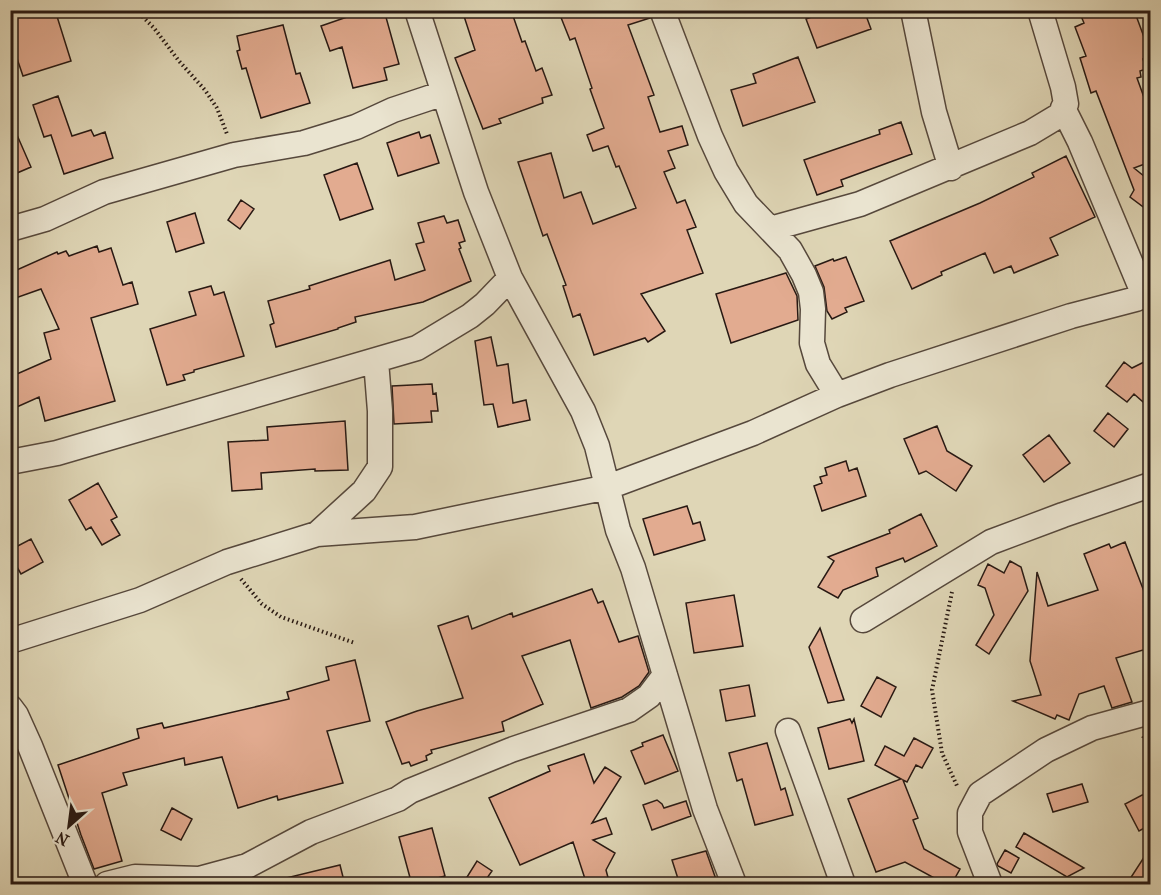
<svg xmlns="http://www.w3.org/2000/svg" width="1161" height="895" font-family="'IM FELL French Canon',serif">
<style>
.building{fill:#e2ab90;stroke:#281913;stroke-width:1.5}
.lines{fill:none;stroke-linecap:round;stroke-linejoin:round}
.minor-casing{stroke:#56483c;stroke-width:27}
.path{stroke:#281913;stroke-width:4;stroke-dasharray:1.5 3;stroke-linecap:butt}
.minor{stroke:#eae4d0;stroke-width:24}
</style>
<rect width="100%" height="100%" fill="#dfd6b6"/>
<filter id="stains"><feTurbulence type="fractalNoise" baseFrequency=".00333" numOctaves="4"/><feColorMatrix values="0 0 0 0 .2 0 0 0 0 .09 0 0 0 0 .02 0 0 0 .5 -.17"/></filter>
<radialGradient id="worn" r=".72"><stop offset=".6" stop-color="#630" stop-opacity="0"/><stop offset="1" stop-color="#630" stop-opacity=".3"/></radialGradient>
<path class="building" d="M10 10H55L71 61 23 76 10 38Z
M344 10H384L399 64 384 68 387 80 353 88 342 47 330 51 321 26 347 17Z
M462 10H511L522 42 525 41 536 71 542 68 552 95 542 98 543 103 499 119 501 123 483 129 455 58 475 50Z
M558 10H648L650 18 628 25 654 95 648 97 660 132 682 126 688 145 668 151 675 168 664 172 677 203 685 200 696 227 687 230 703 273 641 294 665 331 648 342 645 338 594 355 580 314 573 317 563 286 566 285 547 234 543 236 518 162 551 153 564 198 581 192 593 224 636 208 619 166 616 167 608 146 593 151 587 135 604 128 590 89 592 88 575 38 570 40Z
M830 10H864L871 29 817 48 806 19Z
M1096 10H1134L1144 37 1150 35V56L1143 59 1146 69 1140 71 1141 77 1137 78 1150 114V162L1134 168 1150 181V212L1130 197 1134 190 1096 91 1091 93 1080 58 1086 56 1075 27 1084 23 1081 16Z
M283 25 296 74 300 73 310 103 261 118 246 68 242 69 237 51 240 50 237 36Z
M798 57 815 102 743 126 731 90 756 83 753 74Z
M58 96 72 136 91 130 94 136 105 132 113 158 64 174 51 135 44 137 33 105Z
M10 119 31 167 10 176Z
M901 122 912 154 841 180 843 186 817 195 804 160 880 134 879 130Z
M419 132 421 138 430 135 439 163 398 176 387 143Z
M1066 156 1095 217 1050 238 1058 255 1014 273 1011 266 994 273 985 253 941 272 942 275 912 289 890 241 980 203 1034 177 1032 173Z
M357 163 373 209 340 220 324 175Z
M241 200 254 209 240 229 228 220Z
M195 213 204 243 176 252 167 222Z
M444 216 447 223 458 220 465 241 459 243 461 248 459 249 471 281 423 302 355 317 356 322 338 328V329L276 347 270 325 274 323 268 301 310 289 309 286 390 260 395 280 425 270 416 244 424 242 418 223Z
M97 246 99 252 111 248 123 285 132 282 138 304 91 318 115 401 45 421 39 397 10 410V377L51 359 44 333 59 329 41 289 10 300V273L57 252 58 254 66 251 69 256Z
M846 257 864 301 845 308 847 312 832 319 827 311 824 287 815 266 833 259 834 261Z
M786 273 797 296 798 320 731 343 716 294Z
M211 286 214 295 224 292 244 356 194 370V372L183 375 185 380 167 385 150 329 196 315 189 292Z
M491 337 497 366 508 364 513 403 526 400 530 420 498 427 493 404 484 405 475 341Z
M1150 359V408L1134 394 1127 402 1106 386 1124 362 1132 368Z
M432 384 433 394 436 393 438 411H431L432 422 394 424 392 386Z
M1108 413 1128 429 1114 447 1094 431Z
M345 421 348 470 315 471V469L261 473 262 489 232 491 228 442 268 440 267 427Z
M937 426 947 451 972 466 956 491 926 471 919 474 904 439Z
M1049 435 1070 463 1044 482 1023 455Z
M846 461 849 471 857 468 866 496 822 511 814 486 822 483 820 477 827 475 825 468Z
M98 483 117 517 111 520 120 535 102 545 91 527 86 530 69 500Z
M687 506 693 524 700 522 705 540 654 555 643 519Z
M921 514 937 546 905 562 903 558 876 568 878 576 843 590 838 598 818 587 834 561 828 557 890 533 889 530Z
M31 539 43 562 21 574 10 555V550Z
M1125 542 1150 607V648L1116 658 1132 702 1112 708 1104 686 1079 694 1069 720 1057 715 1055 719 1013 701 1041 695 1030 661 1037 572 1048 606 1098 590 1084 554 1109 544 1111 548Z
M1010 561 1021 567 1028 591 989 654 976 645 994 615 985 588 978 585 988 564 1004 573Z
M592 589 598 603 603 601 619 642 638 636 649 672 639 686 622 697 591 708 570 640 522 656 543 704 502 722 504 731 431 750 432 753 426 756 427 760 411 766 409 762 402 764 386 722 417 711 463 698 438 626 468 616 472 629 512 613 513 617Z
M734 595 743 646 694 653 686 603Z
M820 628 844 700 828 703 809 647Z
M355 660 370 721 327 731 343 783 278 800 277 796 238 808 222 757 185 765 184 758 123 773 127 785 102 793 122 861 94 869 81 835 58 765 139 738 137 729 162 723 164 728 289 699 287 692 329 680 326 667Z
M877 677 896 687 881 717 861 706Z
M749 685 755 716 726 721 720 690Z
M850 719 852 723 854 719 864 761 829 769 818 728Z
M663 735 678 771 645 784 631 751 643 746 642 743Z
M914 738 933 748 922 768 916 765 907 782 903 780 918 818 913 820 924 849 960 869 951 885H947L905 862 876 872 848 799 901 779 875 765 885 746 904 756Z
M767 743 781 790 785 788 793 815 755 825 742 779 737 781 729 753Z
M584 754 594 783 605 767 621 777 592 823 606 818 612 834 593 840 615 853 606 870 610 885H587L573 842 520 865 489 798 550 771 548 766Z
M1082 784 1088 802 1053 812 1047 794Z
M1144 794 1150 806V825L1139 831 1125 804Z
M657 800 662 804 664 808 686 801 691 816 652 830 643 805Z
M172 808 192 819 181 840 161 830Z
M432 828 445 876 412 885 399 837Z
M1024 833 1084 868 1067 877 1016 847Z
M1150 848V885H1126Z
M1005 850 1019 858 1011 873 998 866 997 864Z
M706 851 718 885H680L672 860Z
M477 861 492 871 485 881 477 885H462Z
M340 865 345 885H287L286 878Z"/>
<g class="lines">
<g class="minor-casing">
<path id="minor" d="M662 10 710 136 726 171 746 204 790 250 804 275 811 292 813 309 812 343 818 364 837 395
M913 10 934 112 951 168
M1063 108 1080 142 1144 295
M10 229 45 219 104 192 234 155 304 143 356 127 393 110 444 93
M770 229 860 204 1030 133 1060 115 1066 104 1063 87 1040 10
M510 278 583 411 597 446 618 530 633 568 705 809 734 884
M10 462 57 453 417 348 470 316 485 304 510 278 476 192 417 10
M317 534 364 491 380 467V411L376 361
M863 620 991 542 1063 515 1150 485
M10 641 140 600 227 562 317 534 415 527 608 487 753 433 837 395 890 375 1071 316 1136 299 1150 292
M10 707 16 715 30 746 85 884
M788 731 843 884
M107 884 135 877 199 879 247 866 311 832 398 799 410 791 511 750 629 710 649 696 665 675
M990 884 970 832V813L980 794 1046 750 1092 728 1150 712"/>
</g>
<path class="path" d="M136 10 154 28 179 61 205 90 217 108 227 134
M241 579 262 604 281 617 355 643
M952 592 932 690 942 753 958 788
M1143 736 1150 748"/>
<use href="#minor" class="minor"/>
</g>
<rect width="1161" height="895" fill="none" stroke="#dfd6b6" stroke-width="36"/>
<rect x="12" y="12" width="1137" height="871" fill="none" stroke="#281913" stroke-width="3"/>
<rect x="18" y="18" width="1125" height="859" fill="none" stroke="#281913" stroke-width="1.5"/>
<g transform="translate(69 826) rotate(208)" stroke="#eae4d0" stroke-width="4.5" paint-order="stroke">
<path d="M0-4.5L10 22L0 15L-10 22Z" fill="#281913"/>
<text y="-9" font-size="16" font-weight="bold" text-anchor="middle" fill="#281913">N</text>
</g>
<rect width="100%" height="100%" filter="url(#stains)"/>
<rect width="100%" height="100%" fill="url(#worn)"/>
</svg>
